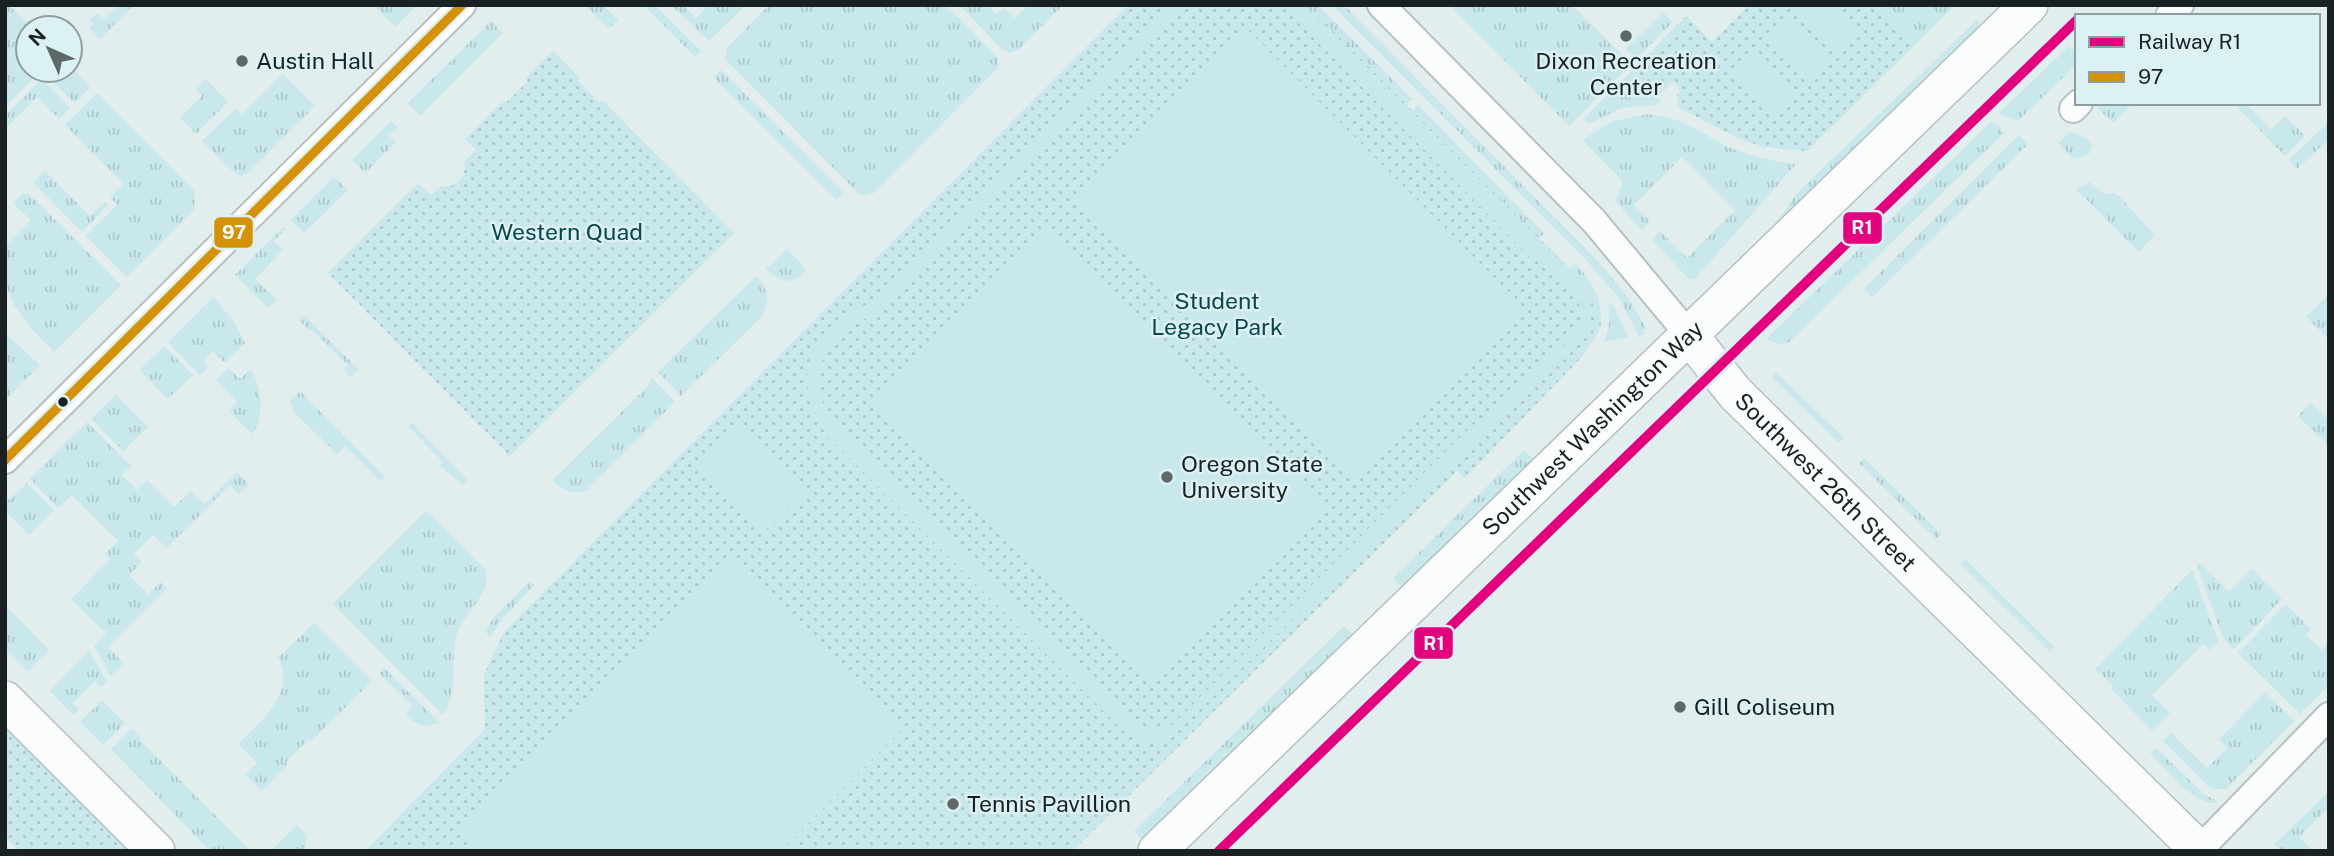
<svg xmlns="http://www.w3.org/2000/svg" width="2334" height="856" font-family="'Public Sans',sans-serif">
<style>
.grass{fill:url(#grass-tufts)}
.park{fill:url(#park-dots)}
.pitch{fill:#c8e8eb}
.lines{fill:none;stroke-linecap:round;stroke-linejoin:round}
.street-casing{stroke:#b7c0c1;stroke-width:30}
.secondary-casing{stroke:#b7c0c1;stroke-width:40}
.street{stroke:#fbfcfc;stroke-width:26}
.secondary{stroke:#fbfcfc;stroke-width:37}
.bus-1-casing{stroke:#dcf1f4;stroke-width:14}
.bus-1{stroke:#d69205;stroke-width:9}
.rail-1-casing{stroke:#dcf1f4;stroke-width:16}
.rail-1{stroke:#e5007d;stroke-width:10}
.poi-dot{fill:#5f6869;stroke:#dcf1f4;stroke-width:2.5}
.bus-dot{fill:#192122;stroke:#dcf1f4;stroke-width:2.5}
.labels{text-anchor:middle;stroke-width:5;stroke-linejoin:round;paint-order:stroke}
.poi-label{font-size:23px;fill:#192122;stroke:#dcf1f4;text-anchor:start}
.park-label{font-size:23px;fill:#09464d;stroke:#dcf1f4}
.street-label{font-size:23px;fill:#192122;stroke:#dcf1f4}
.line-badge{stroke:#dcf1f4;stroke-width:2.5}
.badge-label{font-size:19px;text-anchor:middle;font-weight:bold;fill:#fff}
</style>
<defs>
<pattern id="grass-tufts" width="24" height="20" patternUnits="userSpaceOnUse" patternTransform="scale(1.75)"><rect width="24" height="20" fill="#c8e8eb"/><path d="M3 7l-1-3M5 7V3M7 7l1-3M15 17l-1-3M17 17v-4M19 17l1-3" fill="none" stroke="#abc7c9"/></pattern>
<pattern id="park-dots" width="8" height="8" patternUnits="userSpaceOnUse" patternTransform="scale(1.75)"><rect width="8" height="8" fill="#c8e8eb"/><path d="M2 2h.1M6 6h.1" fill="none" stroke="#abc7c9" stroke-width="1.8" stroke-linecap="round"/></pattern>
</defs>
<rect width="100%" height="100%" fill="#e2edee"/>
<path class="grass" d="M5 5H9L32 28H28V70H70V66L90 87 75 103 41 70 5 107Z
M118 5H134L100 39 89 28 93 24 89 21 97 13 104 19Z
M374 5H417L395 27Z
M584 5H603L618 20 609 29Z
M643 5H655L701 51 695 57Z
M671 5H683L696 18 708 5H746L709 41Z
M769 5H946L997 57 999 67 874 193 861 196 725 59 727 48Z
M959 5H987L996 14 1004 8 1015 18 1029 5H1063L1018 50 1009 53 1002 49Z
M1298 5H1318L1412 99 1401 109Z
M1332 5H1344L1348 9 1594 257C1615 280 1633 301 1646 329L1643 330 1644 334 1639 336 1619 298 1587 261Z
M1449 5H1572L1631 64 1569 126Z
M1880 5H1955L1917 43Z
M1663 12 1673 22 1636 59 1626 49Z
M1979 18 1978 35 1760 245 1799 191Z
M491 21 503 33 420 116 408 103Z
M2069 46 2077 54V64L2018 121 1998 114Z
M721 70 844 193 837 200 713 77Z
M1631 72 1661 101 1657 105 1621 108 1589 124 1584 118Z
M283 74 315 106 249 172 240 176 229 168 202 141 235 109 242 114Z
M42 79 70 108 59 119 37 97 7 127 5 116Z
M206 79 228 102 196 134 180 118 202 96 196 89Z
M97 93 195 191 194 210 127 277 86 236 117 205 110 197 124 184 65 125Z
M2099 103H2133L2113 123 2096 106Z
M2233 103H2245L2271 130 2285 116 2305 136 2285 156Z
M1418 105 1544 233 1535 243 1408 115Z
M1649 114C1686 118 1699 133 1731 148 1752 157 1773 161 1796 164L1694 280 1688 278 1652 240 1660 231 1687 258 1735 210 1682 157 1634 205 1650 221 1642 230 1615 201 1621 188 1622 180 1582 140 1613 121Z
M391 121 398 127 389 136 396 142 365 173 352 160Z
M1992 121 2001 127 2003 134 1788 343 1779 344 1766 339Z
M2329 122V139L2297 169 2289 160Z
M2070 132C2079 135 2087 136 2092 145L2089 154 2074 159 2058 143Z
M2019 135 2028 144 1872 298 1864 289Z
M45 171 90 216 105 202 108 205 82 232 33 182Z
M334 177 348 190 304 233 291 220Z
M2090 182 2104 194 2113 193 2119 196 2155 235 2139 252 2076 189Z
M23 193 26 195 28 193 121 285 54 352 30 327 14 305 5 283V246L31 220 13 203Z
M283 227 286 229 274 241 283 250 255 279 277 300 268 308 235 275Z
M787 249 806 269C795 288 778 281 765 268L769 267Z
M1576 264C1601 290 1617 333 1577 354L1569 270Z
M756 276C769 290 771 301 761 317L681 396 658 372Z
M2329 294V339L2306 317Z
M214 297 234 322 245 343 225 363 213 351 203 361 208 367 200 375 168 342Z
M1612 304 1629 337 1604 342 1609 325V306Z
M304 315 359 370 351 377 344 370 348 365 312 330 310 331 299 320Z
M5 333 40 365 5 400Z
M164 346 193 375 168 399 139 370Z
M229 368 240 379 251 369C261 386 266 418 252 434L229 411 237 402 216 380Z
M1776 372 1844 438 1839 443 1772 377Z
M652 378 675 402 587 490C573 496 563 490 553 480L651 383 649 381Z
M300 391 385 477 380 481 345 446 337 454 294 412 290 401Z
M116 395 148 427 123 451 91 419Z
M2311 403 2329 421V446L2298 416Z
M87 422 131 466 122 475 137 490 147 480 174 507 191 491 205 504 237 472 249 484 239 494 230 485 167 548 153 535 134 554 142 562 129 575 148 594 161 582 167 588 108 647 124 664 111 676 94 646 106 633 71 599 110 559 105 554 118 541 72 495 58 508 30 479Z
M412 423 468 480 463 485 440 466 443 462 408 426Z
M1524 450 1534 460 1403 588 1393 578Z
M1864 458 1941 534 1936 539 1859 463Z
M27 483 54 510 29 535 5 511V503Z
M427 510 485 569C494 591 466 610 458 631 448 659 461 688 443 715L333 604Z
M1966 560 2054 647 2050 652 1961 564Z
M2200 563 2229 592 2252 569 2282 599 2234 649 2223 638 2197 566Z
M2192 570 2219 642 2210 650 2203 644 2152 695 2170 713 2152 731 2111 689 2113 686 2095 669Z
M530 581 534 585 503 618 490 637 485 631 495 616Z
M2286 604 2311 629 2306 635 2322 650 2327 645 2329 646V685L2300 714 2238 653Z
M5 605 49 650 28 671 5 648Z
M314 623 372 681 311 741 309 739 286 762 288 765 262 791 245 775 257 763 238 744C259 723 298 692 278 658Z
M1344 626 1353 635 1143 841 1134 831Z
M89 650 107 682 101 687 95 681 73 703 79 709 73 715 50 691Z
M384 668 439 722C425 730 416 724 405 715L413 706 379 673Z
M2265 692 2294 721 2226 789H2215L2207 785 2163 741 2171 733 2207 768 2227 748 2219 739Z
M102 700 125 723 103 745 80 722Z
M132 729 141 738 140 740 251 851H210L111 749Z
M2156 748 2205 795 2219 802C2197 810 2165 768 2150 753Z
M2329 791V807L2299 837 2313 851H2282L2275 844Z
M296 823 306 835 305 851H271L295 827Z"/>
<path class="park" d="M1128 5H1303L1325 23 1582 281C1599 307 1600 332 1581 358L1465 478 1457 471 1073 851H365L485 729 484 675 504 632Z
M1749 5H1880L1917 43 1807 151 1764 147 1740 139 1679 108 1677 95 1681 90 1673 82 1657 97 1631 72 1686 16 1712 42Z
M553 51 580 78 578 81 599 102 602 100 734 233 510 456 328 273 418 183 431 195 441 186C457 189 466 177 465 161L476 150 465 139 503 101 506 103 528 81 525 78Z
M5 709 146 851H19L5 837Z"/>
<path class="pitch" d="M1172 5H1188L882 311C873 317 861 319 852 325 813 349 810 398 839 431L1135 726 1170 727 1473 424 1478 427 1548 357 1551 358C1559 350 1572 341 1577 329 1593 299 1555 268 1530 257L1281 5H1298L1537 244C1587 277 1612 303 1568 356L1480 442 1457 459 1169 740C1148 747 1136 743 1120 728L829 438C799 400 798 347 841 318 855 308 871 305 884 294Z
M1801 5H1836L1861 30 1841 52 1798 9Z
M1787 20 1830 63 1809 84 1766 42Z
M1244 26 1528 311 1356 483 1072 198Z
M1753 56 1796 98 1775 119 1732 77Z
M1044 226 1327 510 1156 682 872 398Z
M738 425 805 492 763 533 697 466Z
M732 553 905 727 781 851H484L459 826Z"/>
<g class="lines">
<g class="street-casing">
<path id="street" d="M1381 5 1594 221 1689 335
M2169 16 2180 5
M2073 109 2079 103
M5 460 462 5
M2199 850 2329 716"/>
</g>
<g class="secondary-casing">
<g id="secondary">
<path id="s1" d="M1689 335 1735 393 2200 851"/>
<path d="M5 700 156 851"/>
<path id="s2" d="M1157 851 2029 5"/>
</g>
</g>
<use href="#street" class="street"/>
<use href="#secondary" class="secondary"/>
<g class="bus-1-casing">
<path id="bus-1" d="M5 460 462 5"/>
</g>
<use href="#bus-1" class="bus-1"/>
<g class="rail-1-casing">
<path id="rail-1" d="M1219 851 2077 20"/>
</g>
<use href="#rail-1" class="rail-1"/>
</g>
<g class="poi-dot">
<circle cx="1626" cy="36" r="7"/>
<circle cx="242" cy="61" r="7"/>
<circle cx="1167" cy="477" r="7"/>
<circle cx="1680" cy="707" r="7"/>
<circle cx="953" cy="804" r="7"/>
</g>
<circle class="bus-dot" cx="63" cy="402" r="6"/>
<g class="labels">
<g class="poi-label">
<text x="256" y="69">Austin Hall</text>
<text x="1626" y="69" text-anchor="middle">Dixon Recreation<tspan x="1626" dy="26">Center</tspan></text>
<text x="1181" y="472">Oregon State<tspan x="1181" dy="26">University</tspan></text>
<text x="1694" y="715">Gill Coliseum</text>
<text x="967" y="812">Tennis Pavillion</text>
</g>
<g class="park-label">
<text x="567" y="240">Western Quad</text>
<text x="1217" y="309">Student<tspan x="1217" dy="26">Legacy Park</tspan></text>
</g>
<g class="street-label">
<text dy="8" stroke="none"><textPath href="#s2" startOffset="607">Southwest Washington Way</textPath></text>
<text dy="8" stroke="none"><textPath href="#s1" startOffset="201">Southwest 26th Street</textPath></text>
</g>
</g>
<g class="line-badge">
<rect x="1842" y="211" width="41" height="34" rx="7" fill="#e5007d"/>
<rect x="213" y="216" width="41" height="33" rx="7" fill="#d69205"/>
<rect x="1413" y="626" width="41" height="34" rx="7" fill="#e5007d"/>
</g>
<g class="badge-label">
<text x="1862" y="234">R1</text>
<text x="234" y="239">97</text>
<text x="1434" y="650">R1</text>
</g>
<rect width="2334" height="856" fill="none" stroke="#192122" stroke-width="14"/>
<rect x="2075" y="14" width="245" height="91" fill="#dcf1f4" stroke="#8e9ea0" stroke-width="2"/>
<rect x="2089" y="37" width="35" height="10" fill="#e5007d" stroke="#8e9ea0" stroke-width="2"/>
<text x="2138" y="49" font-size="21" fill="#192122">Railway R1</text>
<rect x="2089" y="72" width="35" height="10" fill="#d69205" stroke="#8e9ea0" stroke-width="2"/>
<text x="2138" y="84" font-size="21" fill="#192122">97</text>
<g transform="translate(49 49) rotate(315)"><circle r="33" fill="#dcf1f4" stroke="#8e9ea0" stroke-width="2"/>
<path d="M0-5L12 26L0 18L-12 26Z" fill="#5f6869"/>
<text y="-10" font-size="19" font-weight="bold" text-anchor="middle" fill="#192122">N</text>
</g>
</svg>
